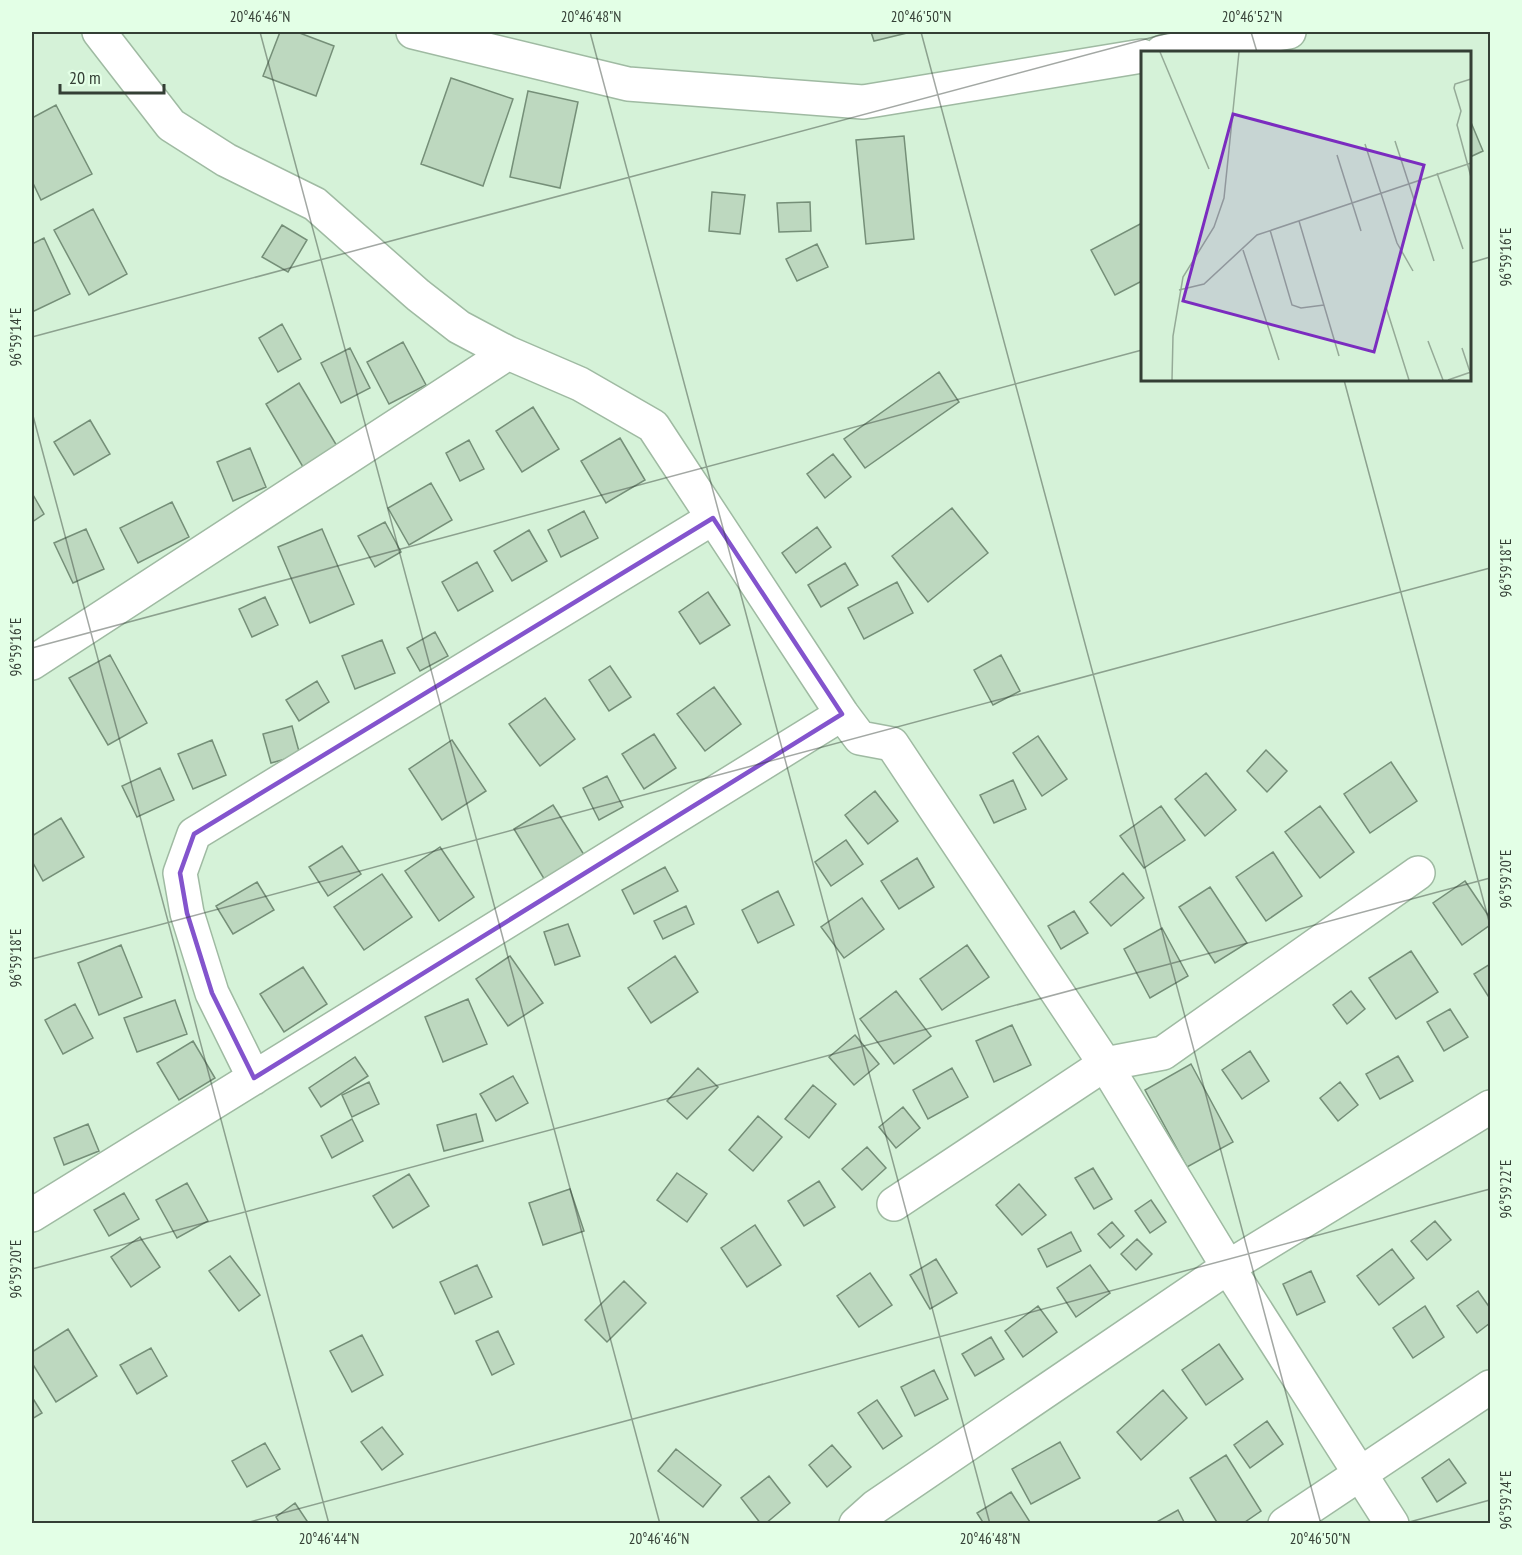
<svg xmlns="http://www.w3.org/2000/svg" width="1522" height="1555" font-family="'PT Sans Narrow',sans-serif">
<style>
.building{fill:#bdd8bf;stroke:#758f78;stroke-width:1.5}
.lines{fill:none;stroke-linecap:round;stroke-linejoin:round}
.street-casing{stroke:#9fbaa2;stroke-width:36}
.street{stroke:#fff;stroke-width:33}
.marked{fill:none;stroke:#8354cd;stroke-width:4.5;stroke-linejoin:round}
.ticks{fill:none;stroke:#343f35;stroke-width:1.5;stroke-opacity:0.45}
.inset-road{fill:none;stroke:#95aa97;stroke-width:1.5}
.view{fill:#7b2cbf;fill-opacity:0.15;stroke:#7b2cbf;stroke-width:3}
.inset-edge{fill:none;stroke:#343f35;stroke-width:3}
.neatline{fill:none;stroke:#343f35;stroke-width:2}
.ticks-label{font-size:15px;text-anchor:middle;fill:#343f35}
</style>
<rect width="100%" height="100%" fill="#d5f2d8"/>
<path class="building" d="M280 32H297L334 46 316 96 263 76Z
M871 32H911L874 41Z
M451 78 513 99 483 186 421 164Z
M528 91 578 102 560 188 510 177Z
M56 105 92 174 41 200 32 181V118Z
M1470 120 1483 151 1470 157Z
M904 136 914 239 866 244 856 140Z
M712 192 745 195 740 234 709 231Z
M810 202 811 231 779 232 777 203Z
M93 209 127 274 89 295 54 230Z
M1142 223V281L1115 295 1091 250Z
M282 225 307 240 288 272 262 257Z
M44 238 70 294 32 312V244Z
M817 244 828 267 797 281 786 259Z
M282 324 301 359 278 372 259 338Z
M403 342 426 385 389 404 367 362Z
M350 348 370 388 341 403 321 363Z
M939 372 959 402 865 468 844 439Z
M299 383 337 446 303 467 266 404Z
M533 407 559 449 522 472 496 431Z
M90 420 110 454 74 475 54 442Z
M620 438 645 480 606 503 581 461Z
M469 440 484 469 460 481 446 453Z
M250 448 266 487 233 501 217 462Z
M833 454 851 477 825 498 807 474Z
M431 483 452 520 409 545 388 508Z
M32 493 44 514 32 522Z
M172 502 189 537 138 563 120 528Z
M952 508 988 553 928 602 892 556Z
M584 511 598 538 561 557 548 530Z
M385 522 401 552 375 567 358 536Z
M817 527 831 547 796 573 782 553Z
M86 529 104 569 73 583 54 543Z
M322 529 354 604 310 623 278 547Z
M529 530 547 561 512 581 494 551Z
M477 562 493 591 458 611 442 582Z
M845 563 858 585 821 607 808 585Z
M897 582 913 613 864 639 848 608Z
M708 592 730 625 700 644 679 612Z
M265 597 278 625 252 637 239 609Z
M435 632 448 656 420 671 407 648Z
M382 640 395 673 355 689 342 656Z
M110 655 147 723 108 745 69 678Z
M1001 655 1020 691 993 705 974 670Z
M610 666 631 697 609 711 589 680Z
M317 681 329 702 299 721 286 700Z
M714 687 741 724 705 751 677 714Z
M545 698 575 739 540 766 509 724Z
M292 726 300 755 271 763 263 734Z
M654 734 676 768 644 789 622 754Z
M1038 736 1067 779 1042 796 1013 753Z
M212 740 226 775 193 789 178 754Z
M452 740 486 791 442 820 409 769Z
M1266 750 1287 771 1267 792 1247 771Z
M1391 762 1417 801 1370 833 1344 794Z
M160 768 174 800 137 817 122 786Z
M1206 773 1236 810 1205 836 1175 799Z
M607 776 623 807 599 820 583 788Z
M1013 780 1026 809 994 823 980 795Z
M875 791 898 821 868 844 845 815Z
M553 805 586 858 546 882 514 829Z
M1161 806 1185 840 1144 868 1120 836Z
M1320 806 1354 852 1320 878 1285 832Z
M61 818 84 857 43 881 32 861V836Z
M846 840 863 864 831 886 815 862Z
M342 846 361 874 328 896 309 867Z
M440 847 474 897 439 921 405 871Z
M1273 852 1302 896 1266 921 1236 877Z
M917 858 934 887 899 909 881 881Z
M665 867 678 891 634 914 622 890Z
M1123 873 1144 898 1111 926 1090 902Z
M382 874 412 917 364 950 334 907Z
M1465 881 1490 918V925L1462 945 1433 903Z
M257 882 274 910 233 934 216 906Z
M1210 887 1247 943 1215 963 1179 907Z
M778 891 794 925 758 943 742 910Z
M862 898 884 929 844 958 821 927Z
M686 906 694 924 663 939 654 921Z
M1074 911 1088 933 1061 949 1048 926Z
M568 924 580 956 555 965 544 932Z
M1162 928 1188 976 1150 998 1124 949Z
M121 945 142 997 99 1015 78 963Z
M967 945 989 977 942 1010 920 979Z
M1411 951 1438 992 1396 1019 1369 978Z
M510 956 543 1003 508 1026 476 979Z
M675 956 698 992 651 1023 628 988Z
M1490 964V999L1474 974Z
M303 967 327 1004 284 1032 260 994Z
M896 991 931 1036 894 1064 860 1019Z
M1351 991 1365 1009 1347 1024 1333 1005Z
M468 999 487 1044 443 1062 425 1017Z
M175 1000 187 1034 137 1052 124 1018Z
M75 1004 93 1038 63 1054 45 1020Z
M1450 1009 1468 1037 1444 1051 1427 1022Z
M1012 1025 1031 1065 994 1082 976 1041Z
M855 1035 879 1064 854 1085 829 1057Z
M193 1041 215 1078 179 1100 157 1063Z
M1250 1051 1269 1081 1242 1099 1222 1070Z
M1398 1056 1413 1081 1380 1099 1366 1074Z
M355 1057 368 1076 321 1107 309 1088Z
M1191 1064 1233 1142 1187 1167 1145 1090Z
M698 1068 718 1087 687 1119 667 1101Z
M952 1068 968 1097 928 1119 913 1090Z
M513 1076 528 1103 496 1121 480 1094Z
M369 1082 379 1104 352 1117 342 1095Z
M1340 1082 1358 1105 1338 1121 1320 1098Z
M813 1085 836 1104 809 1138 785 1119Z
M903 1107 920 1128 896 1148 879 1127Z
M476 1114 483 1141 444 1151 437 1125Z
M758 1116 782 1137 753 1171 729 1150Z
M352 1119 363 1141 332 1158 321 1136Z
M88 1124 99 1151 64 1165 54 1138Z
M867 1147 886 1168 862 1190 842 1169Z
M1093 1168 1112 1199 1094 1209 1075 1178Z
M677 1173 707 1194 687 1222 657 1200Z
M409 1174 429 1206 393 1228 373 1196Z
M819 1181 835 1207 804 1226 788 1201Z
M187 1183 208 1221 177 1238 156 1200Z
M1019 1184 1046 1215 1022 1235 996 1205Z
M570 1189 584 1231 543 1245 529 1203Z
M124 1193 139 1219 109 1236 94 1210Z
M1151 1200 1166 1222 1150 1233 1135 1211Z
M1435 1221 1451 1240 1427 1260 1411 1241Z
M1112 1222 1124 1236 1110 1248 1098 1234Z
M755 1225 781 1265 747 1287 721 1248Z
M1071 1232 1081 1251 1047 1267 1038 1249Z
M140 1237 160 1267 131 1287 111 1257Z
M1137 1239 1152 1254 1136 1270 1121 1254Z
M1392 1249 1414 1278 1379 1305 1357 1276Z
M230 1256 260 1295 239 1311 209 1271Z
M936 1259 957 1293 930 1309 910 1275Z
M477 1265 492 1297 455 1314 440 1282Z
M1090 1265 1110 1293 1076 1317 1057 1288Z
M1311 1271 1325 1302 1297 1315 1283 1284Z
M870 1273 892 1305 859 1327 837 1296Z
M624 1281 646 1303 607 1342 585 1320Z
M1478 1291 1490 1308V1323L1477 1333 1457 1306Z
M1038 1306 1057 1332 1023 1357 1005 1331Z
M1425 1306 1444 1337 1413 1358 1393 1328Z
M68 1329 97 1376 56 1402 32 1363V1352Z
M498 1331 514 1364 492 1375 476 1341Z
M362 1335 383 1375 352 1392 330 1351Z
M991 1337 1004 1359 975 1376 962 1354Z
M1219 1344 1243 1379 1206 1405 1182 1370Z
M151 1348 167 1376 137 1394 120 1365Z
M934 1370 948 1399 915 1416 901 1387Z
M1163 1390 1187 1418 1141 1460 1117 1432Z
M32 1397 42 1413 32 1419Z
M877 1400 902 1436 883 1449 858 1413Z
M1267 1421 1283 1444 1250 1468 1234 1445Z
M382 1427 403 1454 382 1470 361 1442Z
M1060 1442 1080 1478 1031 1504 1012 1469Z
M265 1443 280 1469 247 1487 232 1461Z
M832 1445 851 1467 827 1487 809 1465Z
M676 1449 721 1485 703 1507 658 1471Z
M1226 1455 1261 1511 1242 1524H1218L1190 1478Z
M1449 1459 1466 1483 1437 1502 1422 1478Z
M769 1476 790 1503 765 1524H761L741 1498Z
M1011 1492 1030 1522 984 1524 977 1513Z
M295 1503 309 1524H280L276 1517Z
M1178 1510 1185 1524H1153Z"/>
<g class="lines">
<g class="street-casing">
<path id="street" d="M99 32 171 125 226 160 315 204 418 295 459 327 508 353 580 384 653 426 842 714 860 738 892 744 1105 1064 1228 1267 1392 1524
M413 32 628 84 863 102 1142 56
M1162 52 1289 32
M32 663 508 353
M254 1078 212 993 187 913 180 873 194 834 713 518
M894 1204 1105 1064 1163 1053 1418 873
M32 1215 842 714
M856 1524 875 1507 1228 1267 1490 1107
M1285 1524 1490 1387"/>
</g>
<use href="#street" class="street"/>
</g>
<path class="marked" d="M713 518 842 714 254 1078 212 993 187 913 180 873 194 834Z"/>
<path class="ticks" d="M260 32 660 1524M590 32 990 1524M921 32 1321 1524M1251 32 1257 52M1470 263 1490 257M32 337 1172 32M1344 380 1490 925M32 412 329 1524M32 648 1142 350M32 959 1490 568M32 1269 1490 878M242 1524 1490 1189M1402 1524 1490 1500"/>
<g transform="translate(1141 51)">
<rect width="330" height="330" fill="#d5f2d8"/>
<path class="inset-road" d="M19 1 68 118M330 28 314 33 313 37 320 60 316 74 330 126M254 90 293 210M224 93 256 192 272 220M196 104 220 180M296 122 322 198M158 170 198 305M129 179 151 254 160 257 183 254M102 199 138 309M38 239 63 233 116 184 330 112M245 256 268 329M287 290 302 329M321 297 330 324M31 329 32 285 42 226 73 176 83 147 98 1M307 329 330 321"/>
<path class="view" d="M92 63 283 114 233 301 42 250Z"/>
<rect width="330" height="330" class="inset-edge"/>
</g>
<rect width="1522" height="1555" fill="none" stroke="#e3ffe6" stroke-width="66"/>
<path d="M60 84v9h104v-9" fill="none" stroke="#343f35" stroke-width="3"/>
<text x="69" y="84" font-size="18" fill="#343f35" stroke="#e3ffe6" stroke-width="4.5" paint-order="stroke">20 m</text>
<rect x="33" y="33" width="1456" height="1489" class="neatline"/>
<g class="ticks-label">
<text x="260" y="22">20°46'46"N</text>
<text x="591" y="22">20°46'48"N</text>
<text x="921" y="22">20°46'50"N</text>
<text x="1252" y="22">20°46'52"N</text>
<text transform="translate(1506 257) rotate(-90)" y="5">96°59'16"E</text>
<text transform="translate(16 337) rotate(-90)" y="5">96°59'14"E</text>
<text transform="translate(1506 568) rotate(-90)" y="5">96°59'18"E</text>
<text transform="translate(16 647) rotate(-90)" y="5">96°59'16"E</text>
<text transform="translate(1506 879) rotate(-90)" y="5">96°59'20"E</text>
<text transform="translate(16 958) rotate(-90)" y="5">96°59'18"E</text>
<text transform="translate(1506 1189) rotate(-90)" y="5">96°59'22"E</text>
<text transform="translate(16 1269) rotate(-90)" y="5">96°59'20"E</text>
<text transform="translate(1506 1500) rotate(-90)" y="5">96°59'24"E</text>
<text x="329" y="1544">20°46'44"N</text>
<text x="659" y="1544">20°46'46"N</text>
<text x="990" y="1544">20°46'48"N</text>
<text x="1320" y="1544">20°46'50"N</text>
</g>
</svg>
